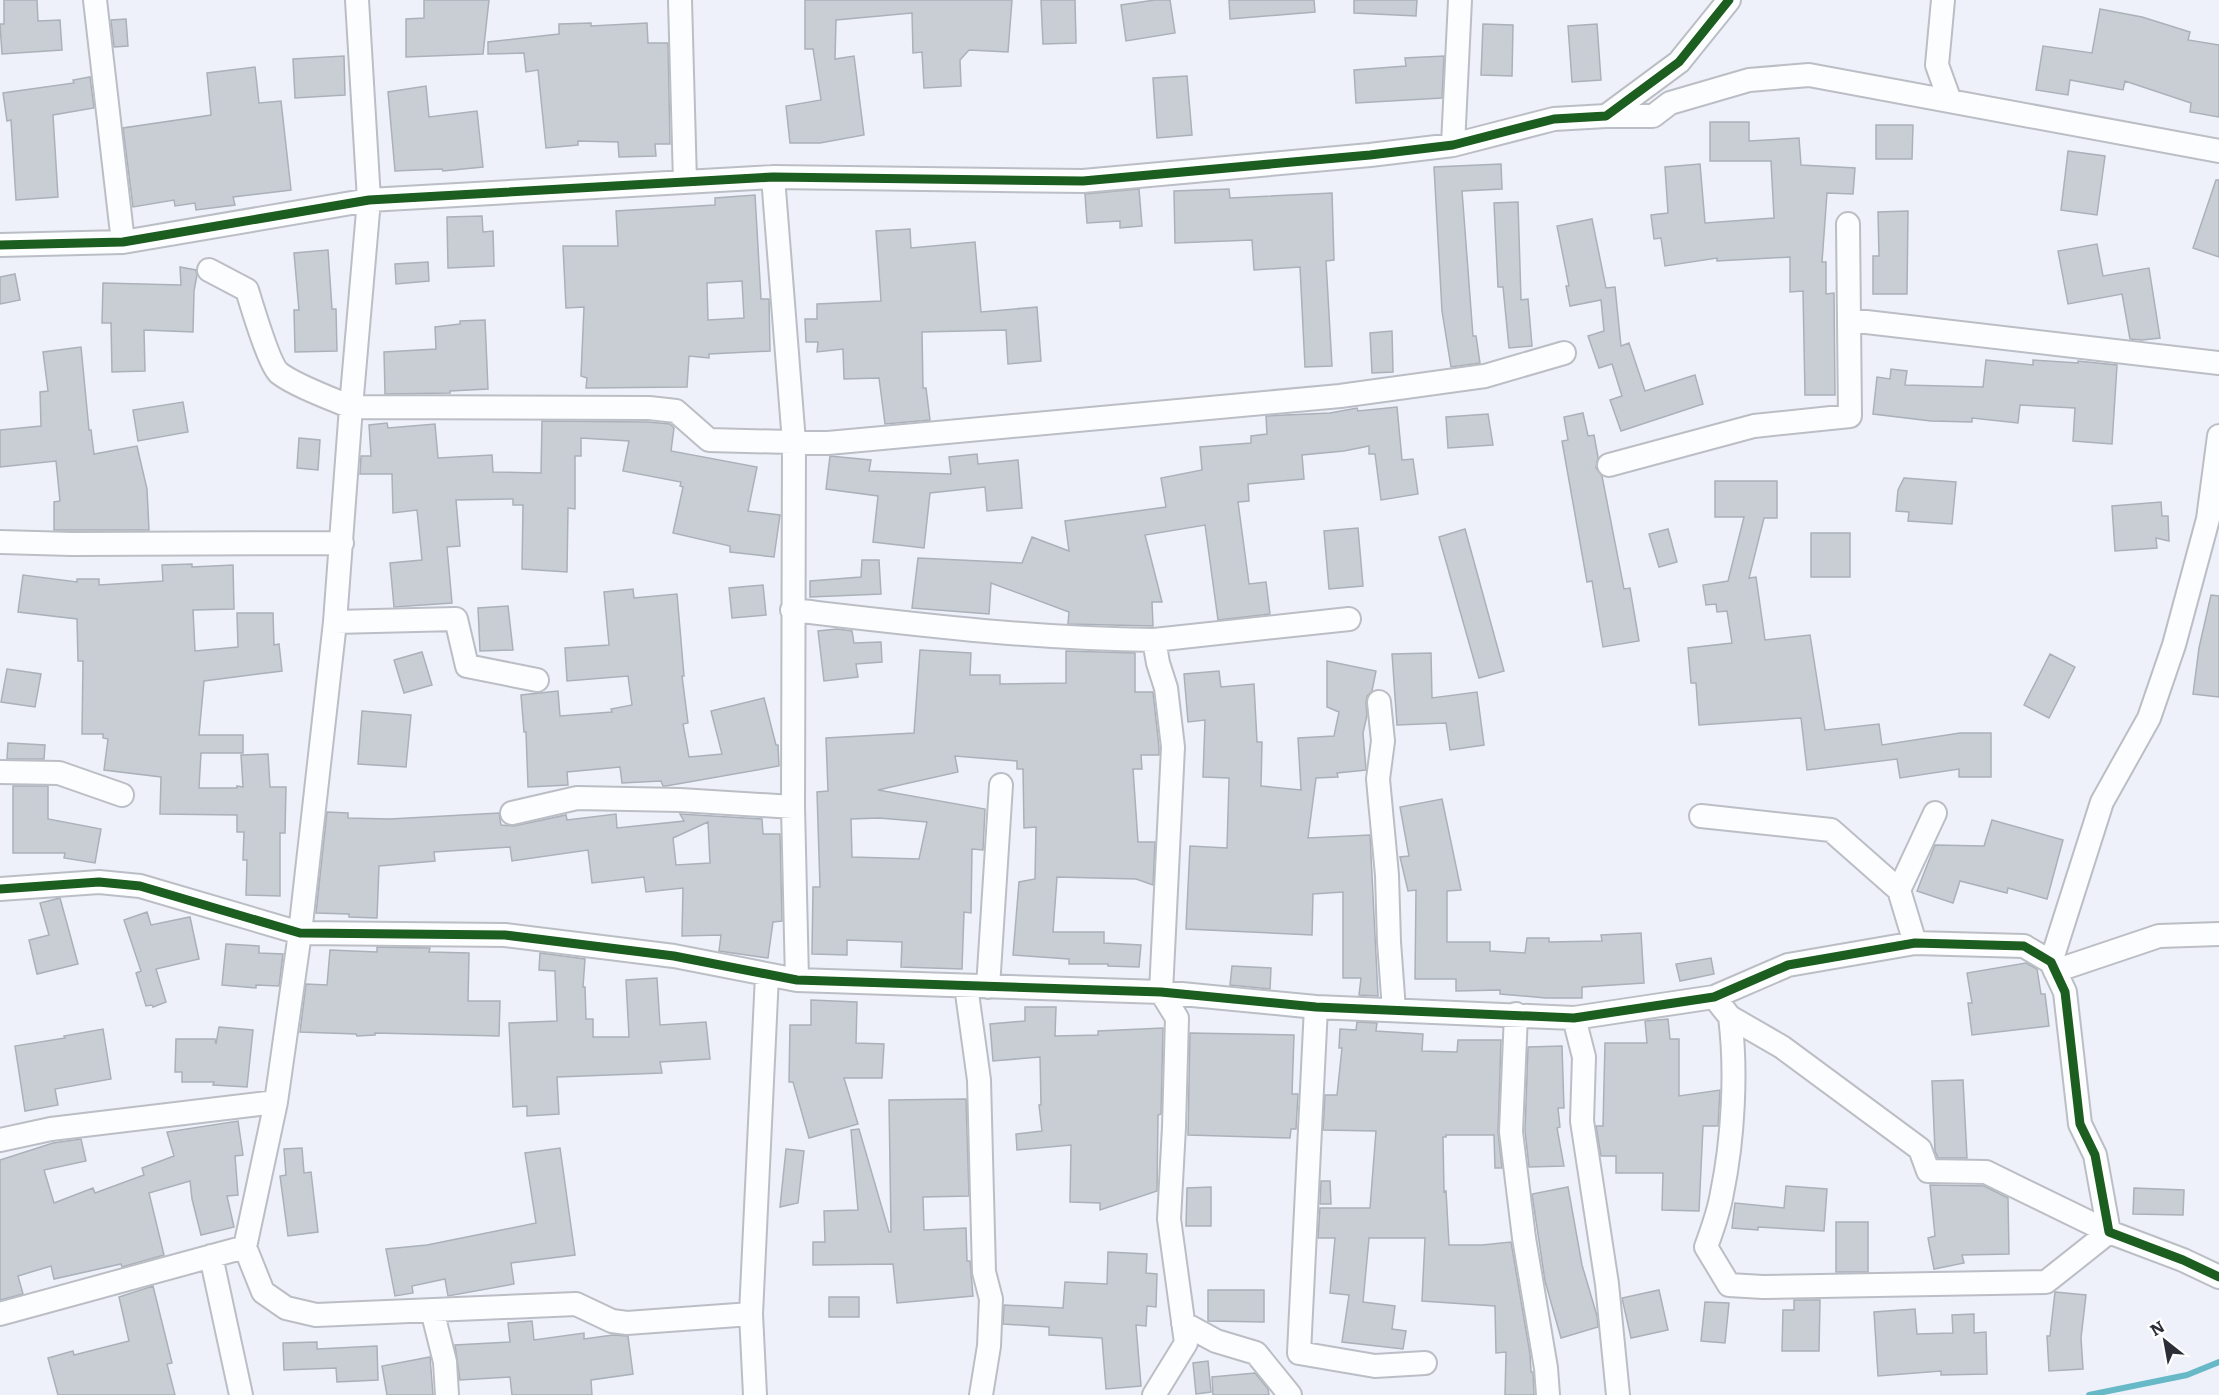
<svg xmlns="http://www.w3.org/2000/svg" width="2219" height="1395" font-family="Literata,serif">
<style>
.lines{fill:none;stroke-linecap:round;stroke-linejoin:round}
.stream{stroke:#68b9c8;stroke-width:6}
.building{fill:#c9ced5;stroke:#abb1b8;stroke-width:1.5;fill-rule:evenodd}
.minor-casing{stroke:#bbbec5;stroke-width:26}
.minor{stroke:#fcfdfe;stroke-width:22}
.cycleway-casing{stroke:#fff;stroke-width:13}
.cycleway{stroke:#1b5e20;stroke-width:9}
</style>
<rect width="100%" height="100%" fill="#eef1f9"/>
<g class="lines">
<path class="stream" d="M2089 1395 2187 1375 2219 1362"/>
</g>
<path class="building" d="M4 0H37L38 21 60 20 62 50 2 54 0 24H4Z
M424 0H489L483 54 406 57V19L424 18Z
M805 0H1012L1008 52 969 50 960 60 961 86 924 88 922 52 913 53 912 13 836 20 835 59 854 56 864 135 820 143H790L786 106 821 100 813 49H805Z
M1041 0H1075L1076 43 1043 44Z
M1155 0H1170L1175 33 1126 41 1121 5Z
M1229 0H1314L1315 12 1230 19Z
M1354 0H1417L1416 16 1354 13Z
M2100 9 2142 17 2190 32 2188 40 2219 45V117L2190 112 2191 103 2125 81 2123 90 2070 80 2068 95 2036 90 2043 46 2092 53Z
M126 19 128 46 114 47 111 20Z
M591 23V26L647 23 648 43H668L670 144H655L656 156 619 157 618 142 578 141V145L546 148 538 70 526 72 524 53 488 54V42L559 34V24Z
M1483 24 1513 25 1512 76 1481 75Z
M1597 24 1601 80 1572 82 1568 26Z
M344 56 345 95 295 98 293 59Z
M1444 56 1442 98 1356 103 1354 70 1406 66 1405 58Z
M255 67 259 103 281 101 291 190 233 197 235 205 196 210 195 203 175 206 174 200 133 207 123 128 211 115 207 73Z
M1187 76 1192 135 1157 138 1153 78Z
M90 77 94 108 53 115 58 197 16 200 11 120 7 121 3 93 74 83 73 80Z
M426 86 429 117 477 111 483 167 443 171 442 169 395 171 388 92Z
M1710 122H1749V141L1799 138 1801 165 1855 168 1853 194 1827 193 1822 262H1826V294L1834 293 1835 395H1805L1803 291 1790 292V257L1717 261V258L1665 266 1661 238 1654 239 1651 215 1668 213 1665 167 1700 164 1705 223 1774 218 1771 161H1710Z
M1876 125H1913L1912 159H1876Z
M2068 151 2105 156 2097 215 2061 210Z
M1501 164 1502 189 1462 191 1473 336H1476L1480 363 1451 367 1442 311 1434 167Z
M2216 180H2219V257L2193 248Z
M1139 189 1142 226 1120 228V221L1087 223 1085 194Z
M1229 189 1230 198 1332 193 1334 260 1326 261 1332 366 1305 367 1300 267 1254 270 1252 240 1175 243 1174 191Z
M755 195 761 299H769L770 351 709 354V358L689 356 687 387 586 388 587 378 581 376 584 307 566 308 563 246H618L616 211 715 205V198ZM742 281 744 318 708 320 707 283Z
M1518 202 1521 300 1528 299 1532 346 1509 348 1503 287H1498L1494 203Z
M1908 211 1907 294H1873V256H1879L1878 212Z
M482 216 483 232 493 231 494 266 448 268 447 217Z
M1592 219 1606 288 1615 287 1621 346 1629 343 1645 391 1695 375 1703 404 1621 431 1610 400 1622 396 1612 364 1599 368 1588 336 1604 331 1601 300 1570 306 1566 286H1569L1557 226Z
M910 229 911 248 975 242 981 312 1037 307 1041 361 1008 364 1006 330 922 332 923 388H926L930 420 885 424 879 378 844 379 843 349 817 352 818 342H806L805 319H817V304L881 301 876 231Z
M2097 244 2103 276 2149 268 2160 338 2142 340 2130 339 2122 294 2068 304 2058 251Z
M328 250 332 309H336L337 351 295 352 294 310H299L294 253Z
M428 262 429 281 396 284 395 264Z
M180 267 196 270 197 275 194 291 193 332 144 330 145 371 112 372 111 323H102L103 283 181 285Z
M15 274 20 300 0 304V277Z
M485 320 488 389 450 391V393L385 394 384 352 436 349 435 327 460 324V321Z
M1392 331 1393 372 1372 373 1370 333Z
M81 347 89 430H91L94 454 137 446 147 489 149 530H54V502L60 501 56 461 0 467V430L41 426 40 392 48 391 43 352Z
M1986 360 2033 365V360L2078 363V361L2117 365 2112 444 2073 441 2075 408 2020 405 2018 423 1972 418V422L1931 421 1873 414 1877 377 1890 379 1891 369 1907 371 1905 385 1983 387Z
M183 402 188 432 138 441 133 410Z
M1397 407 1402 460 1413 459 1418 494 1381 500 1375 454H1369V446L1344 451 1302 455 1304 479 1248 484 1249 501 1238 502 1249 584 1266 582 1270 614 1218 620 1205 525 1145 535 1162 602H1152L1153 626 1068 624 1069 612 991 583 989 614 912 608 918 558 1022 563 1032 537 1069 551 1065 521 1166 507 1161 478 1202 470 1200 447 1251 443V436L1267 434 1266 416 1330 413 1357 408 1358 411Z
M1583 413 1588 436 1594 435 1598 457 1596 468 1602 476 1624 589 1630 588 1639 641 1603 647 1592 581 1587 582 1562 441 1568 440 1564 417Z
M1488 414 1493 445 1448 448 1446 417Z
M542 421 648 422 670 424 674 428 671 451 757 467 748 511 780 515 774 557 730 552V546L673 533 683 487 680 486 681 482 623 471 629 441 581 438V456H575V509L568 508 567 572 522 569 523 505H513V499L456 500 460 546 447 547 452 603 394 607 390 563 422 560 417 510 393 513 392 474H360L361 456H371L369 425 387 423 388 428 435 424 438 458 492 455 493 472 541 473Z
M299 438 320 440 318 470 297 468Z
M977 454 978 464 1018 460 1022 508 987 511 985 487 930 493 924 548 873 542 878 496 826 489 830 456 871 460 869 471 951 474 949 457Z
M1904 478 1956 482 1952 524 1908 521 1909 512 1896 511 1898 490Z
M1715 481H1777V518H1764L1749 578 1756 577 1765 640 1810 635 1825 730 1879 724 1882 745 1960 733H1991V777H1959V769L1900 778 1897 759 1807 770 1801 718 1699 725 1696 683H1691L1688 648 1732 643 1727 611 1717 612 1716 604 1706 605 1703 585 1728 581 1744 517H1715Z
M2161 502 2162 516H2168L2169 541 2156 538 2157 548 2115 551 2112 506Z
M1358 528 1363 586 1329 589 1324 531Z
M1465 529 1504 671 1479 678 1439 537Z
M1668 529 1677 562 1659 567 1649 534Z
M1811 533H1850V577H1811Z
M862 560H879L881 594 810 597V581L861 577Z
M192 564V567L233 565 234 609 193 610 195 651 238 647 237 613H273L274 645 279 644 282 671 204 681 199 735H243V753H201L199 788H237V786L243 787 241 755 268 754 270 787H286L285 833H280V896L246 895 247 860H243L244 832H237V815L160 814 161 777 104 770 108 739 103 738V734H82L83 661H78L77 619 18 612 23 575 77 582V579H99V585L163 581 162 565Z
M763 585 766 615 732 618 729 588Z
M633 589 634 598 677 594 684 676H682L688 723 683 724 689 757 722 754 711 711 764 698 776 745H778L779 766 666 786H663L661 781 622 783 620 767 567 772 568 785 528 787 526 732H524L521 695 558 691 560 716 612 712 611 709 632 705 628 676 567 681 565 648 609 645 604 592Z
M2211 595 2219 596V697L2193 694 2199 648Z
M508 606 513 650 480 651 478 608Z
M837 629 852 631 854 643 881 642 882 662 856 664 858 677 824 681 818 631Z
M920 650 971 653 970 675H1000V684L1066 683V651L1135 653V692H1153L1159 747V755H1141L1142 769H1133L1138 842H1155L1153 885 1136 879 1057 877 1053 932H1104V943L1141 945 1139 967 1108 966V964H1069V959L1013 955 1019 882 1035 879 1036 827 1024 828 1023 769H1017V761L955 756 958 772 878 790 985 809 983 850 972 849 971 913 964 912 962 969 901 967 902 942 847 940V955L812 954 813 887H820L817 792 828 791 826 738 914 733ZM879 818 927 822 919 859 852 857 851 819Z
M422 652 432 685 404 693 394 660Z
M1431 653 1432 698 1477 692 1484 745 1450 750 1446 723 1397 725 1392 654Z
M2050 654 2075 667 2049 718 2024 705Z
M1327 661 1376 671 1372 691 1367 696 1366 703 1367 715 1363 733 1366 770 1337 773 1338 777 1316 778 1308 838 1370 835 1378 996 1359 995 1361 978H1343V892L1313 894 1312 935 1186 929 1190 846 1227 848 1229 778 1203 777 1205 720 1188 722 1184 674 1219 671 1221 687 1254 684 1257 742H1262L1261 786 1301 790 1298 738 1334 736 1339 712 1327 707Z
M7 669 41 674 35 707 1 702Z
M362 711 411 715 406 767 358 764Z
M8 743 45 745 44 759H7Z
M13 786H48V819L101 829 95 863 64 858 65 853H13Z
M1442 799 1461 890 1447 891V942H1490V951L1525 953 1527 938H1549V942L1602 941 1601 935 1641 933 1644 983 1582 987V998H1546L1500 994V990L1456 991V979H1415L1416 890 1408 891 1400 857 1409 856 1400 807Z
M327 812 348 813V818L390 819 499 813 501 825 514 826 566 815 567 820 616 814 617 828 684 821 680 814 762 819 763 834H780L782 921 773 922 768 958 719 951 721 935 682 936 683 888 646 892 644 877 592 883 588 850 512 861 510 847 434 852 435 861 379 866 377 918 349 917V914L316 913ZM708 822 710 863 676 865 673 838Z
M1992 820 2063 840 2047 899 2008 888 2007 893 1960 881 1953 903 1917 891 1935 845 1984 846Z
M60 898 78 964 37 974 29 940 49 935 40 903Z
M147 912 151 925 190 917 199 959 156 969 166 1002 153 1007 152 1005 146 1006 136 973 141 971 124 920Z
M226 944 259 946V953L283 954 279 986 256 985V988L222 985Z
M377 947 430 948 429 952 469 953 468 1001H500L499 1036 375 1033V1035L357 1036 356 1034 300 1032 306 984 327 985 330 950 377 952Z
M540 953 585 959 583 987H585L586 1019H593V1037H629L626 980 657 978 660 1025 706 1022 710 1059 660 1062 662 1073 557 1077 559 1114 527 1116V1106L513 1107 509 1023 557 1021 555 971 539 970Z
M1711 958 1714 974 1680 981 1676 964Z
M2026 963 2037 969 2041 994H2045L2049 1026 1972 1035 1968 1003H1972L1967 973Z
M1232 966 1271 968 1270 989 1230 985Z
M811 1000 857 1002 856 1043 884 1044 882 1078H844L858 1124 809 1138 793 1082H789L790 1025H811Z
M1025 1007H1056L1055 1036 1098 1035V1031L1163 1028 1161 1114 1158 1115 1157 1191 1100 1210V1203L1070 1202 1071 1145 1017 1150 1016 1134 1042 1131 1039 1105H1041L1040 1057 993 1061 990 1024 1025 1021Z
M1668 1019 1670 1039H1679V1096L1720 1090 1718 1126H1703L1699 1211 1662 1210 1663 1173H1616V1156H1601L1596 1126H1603L1605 1043H1647L1645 1021Z
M1357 1022 1377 1023 1376 1031 1423 1034 1422 1051 1457 1052 1458 1040H1501L1498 1132 1502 1168H1495L1494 1135H1446V1137H1443L1444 1192 1446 1191 1449 1245H1482L1511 1242 1530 1354 1531 1372H1533L1534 1395H1505L1506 1352 1496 1353 1495 1306 1422 1301 1425 1238H1369L1363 1302 1395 1306 1392 1329 1406 1331 1403 1349 1342 1342 1349 1295 1330 1293 1335 1238H1318L1320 1208H1370L1376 1131 1323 1130 1325 1095H1337L1342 1048H1339L1340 1029 1356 1030Z
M219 1027 253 1030 247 1087 213 1085 214 1082H182V1072H175L176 1039H215L216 1044Z
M103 1029 111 1079 55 1089 58 1105 25 1111 15 1046 65 1038 64 1036Z
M1190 1033 1294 1035 1292 1094H1298L1296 1129H1291L1290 1138 1188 1135Z
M1562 1046 1564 1108H1558L1560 1127 1557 1128 1564 1166 1529 1167 1525 1131 1528 1047Z
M1963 1080 1967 1158H1938L1935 1151 1932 1081Z
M966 1099 969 1196 923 1197 924 1230 966 1228 967 1261H970L973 1296 897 1303 893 1264 813 1265V1242H825L824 1211 858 1210 851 1130 859 1129 889 1232H891L889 1100Z
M238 1121 243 1155 235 1156 238 1195 227 1196 234 1227 201 1235 192 1199 190 1181 149 1193 164 1255 122 1267 121 1264 54 1279 51 1266 18 1276 23 1294 0 1300V1160L53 1143 81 1139 86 1161 44 1170 54 1203 93 1188 95 1193 144 1175 142 1168 174 1156 167 1132Z
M302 1148 304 1173 311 1172 318 1232 288 1236 280 1176 286 1175 284 1149Z
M560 1148 575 1255 511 1263 514 1284 448 1296 445 1279 412 1286 413 1293 395 1296 386 1249 427 1245 536 1223 525 1153Z
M786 1149 804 1151 798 1203 780 1207Z
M1321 1181H1330L1331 1204H1320Z
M1930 1185 1984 1186 2008 1198 2009 1254 1962 1255 1964 1263 1934 1269 1928 1238 1935 1236Z
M1786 1186 1827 1189 1824 1231 1758 1227V1230L1732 1228 1735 1203 1784 1208Z
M1211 1187V1226H1186L1187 1188Z
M1568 1187 1582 1265 1597 1316 1598 1327 1561 1338 1545 1281 1532 1194Z
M2134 1188 2184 1190 2183 1215 2133 1214Z
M1836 1222H1868V1272H1836Z
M1108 1252 1147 1254 1146 1273 1157 1274 1156 1307 1147 1306 1146 1326 1136 1325 1141 1386 1106 1389 1102 1338 1049 1335V1327L1003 1324 1004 1305 1063 1308 1065 1282 1107 1284Z
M153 1286 172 1363 167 1364 175 1395H58L48 1358 73 1351 74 1355 129 1341 119 1297Z
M1208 1290H1264V1322L1208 1321Z
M1659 1290 1668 1330 1631 1338 1622 1298Z
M2055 1292 2086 1295 2081 1338 2083 1369 2049 1371 2047 1336H2050Z
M829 1297H859V1317H829Z
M1794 1300H1820L1819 1351H1782L1783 1310H1794Z
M1705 1302 1729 1303 1725 1343 1701 1341Z
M1915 1309 1917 1334 1953 1333 1952 1315 1974 1314V1333L1986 1332 1987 1374 1941 1375V1371L1878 1376 1874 1312Z
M532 1321 534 1340 584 1333V1339L613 1335 628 1336 633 1374 591 1380 592 1395H512L510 1377 460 1380 455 1345 510 1342 508 1323Z
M317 1342V1349L377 1346 378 1380 337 1382 336 1368 284 1370 283 1343Z
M430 1357 433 1395H387L382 1366Z
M1208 1361 1211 1392 1196 1394 1193 1363Z
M1255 1373 1268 1389 1269 1395H1213L1212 1377Z"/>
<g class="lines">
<g class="minor-casing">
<path id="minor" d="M95 0 123 242
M680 0 685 182
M1943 0 1937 65 1950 101
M1606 116H1653L1670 103 1749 80 1809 75 2219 151
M1453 145 1460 0
M773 177 794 442 793 807 797 980
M0 245 123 242 369 200 773 177 1083 181 1370 155 1453 145 1554 119 1606 116 1679 62 1729 0
M209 270 247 290C252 306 269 364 279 373 294 385 332 399 351 407L649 408 676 411 709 440 828 443 1340 396 1485 376 1564 353
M1849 320 2219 363
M1609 465 1754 426 1850 416 1848 224
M0 542 72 544 342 543
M792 610C913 624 1033 639 1154 640L1158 663 1166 688 1173 747 1161 992 1177 1018 1174 1127 1169 1219 1186 1343 1154 1395
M335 622 456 619 467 666 537 680
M1154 640 1349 619
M1379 702 1383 741 1378 779 1387 875 1389 942 1394 1010
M0 772 59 773 122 795
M512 813 577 798 680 800 793 807
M1701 816 1831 830 1899 890
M0 889 99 882 140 886 300 933 505 935 674 956 797 980 1161 992 1316 1007 1574 1018 1714 997 1788 965 1915 943 2024 946 2051 962 2065 992 2080 1124 2095 1155 2109 1232 2183 1260 2219 1277
M1915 943 1899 890 1935 813
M2051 962 2102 802 2149 718 2174 645 2208 519 2219 436
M2055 971 2159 936 2219 934
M966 986 979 1080 984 1272 991 1299 989 1346 981 1395
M988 987 1001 785
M1714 997 1730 1017 1782 1047 1920 1149 1928 1171 1986 1172 2109 1232 2046 1282 1763 1287 1729 1285 1706 1247C1712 1230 1719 1212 1722 1193 1733 1140 1737 1071 1730 1017
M1316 1007 1299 1353 1375 1366 1425 1363
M1516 1014 1511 1132 1524 1238 1546 1368 1548 1395
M1574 1018 1584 1057 1582 1121 1607 1284 1618 1395
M276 1102 245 1247 263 1292 286 1308 316 1315 576 1304 612 1321 627 1323 751 1314
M0 1140 51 1129 276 1102 300 933 335 622 351 407 369 200 357 0
M211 1256 241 1395
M432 1310 445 1362 447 1395
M0 1314 245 1247
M1183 1323 1216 1341 1256 1353 1290 1395
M755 1395 751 1314 767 975"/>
</g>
<use href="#minor" class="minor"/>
<g class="cycleway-casing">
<path id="cycleway" d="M0 245 123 242 369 200 773 177 1083 181 1370 155 1453 145 1554 119 1606 116 1679 62 1729 0
M0 889 99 882 140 886 300 933 505 935 674 956 797 980 1161 992 1316 1007 1574 1018 1714 997 1788 965 1915 943 2024 946 2051 962 2065 992 2080 1124 2095 1155 2109 1232 2183 1260 2219 1277"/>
</g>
<use href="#cycleway" class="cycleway"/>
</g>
<g transform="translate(2165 1341) rotate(329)" stroke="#ffffff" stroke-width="4.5" paint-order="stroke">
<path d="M0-4.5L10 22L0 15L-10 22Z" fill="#2c2f38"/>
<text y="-9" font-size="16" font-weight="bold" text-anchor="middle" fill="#2c2f38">N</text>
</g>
</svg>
